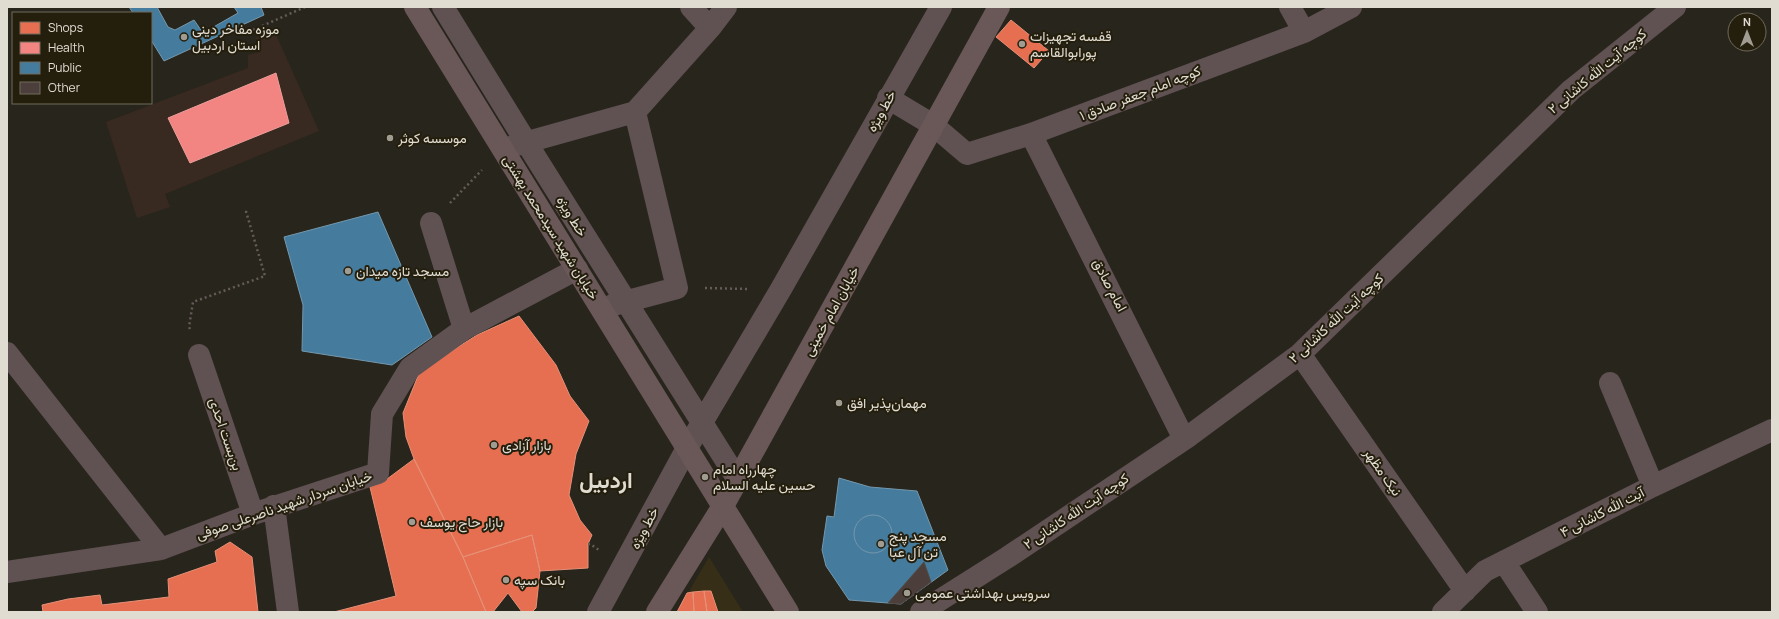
<svg xmlns="http://www.w3.org/2000/svg" width="1779" height="619" font-family="Manrope,Vazirmatn,sans-serif">
<style>
.built{fill:#372e18}
.medical{fill:#392a21;fill-rule:evenodd}
.shops{fill:#e76f51;stroke:#e59077}
.health{fill:#f28482;stroke:#ed9e9a}
.public{fill:#457b9d;stroke:#7498ad}
.building{fill:#4c3e3b;stroke:#514b46}
.lines{fill:none;stroke-linecap:round;stroke-linejoin:round}
.path{stroke:#655b59;stroke-width:2.5;stroke-dasharray:2 3;stroke-linecap:butt}
.minor{stroke:#605152;stroke-width:22}
.major{stroke:#6a5758;stroke-width:22}
.poi-dot{fill:#a09c92;stroke:#241e0d;stroke-width:1.5}
.labels{text-anchor:middle;stroke-width:4;stroke-linejoin:round;paint-order:stroke}
.poi-label{font-size:14px;fill:#e0dcd1;stroke:#241e0d;text-anchor:start}
.street-label{font-size:14px;fill:#e0dcd1;stroke:#241e0d}
.town-label{font-size:22px;font-weight:bold;fill:#e0dcd1;stroke:#241e0d}
</style>
<rect width="100%" height="100%" fill="#28251c"/>
<path class="built" d="M709 557 743 612H677Z"/>
<path class="medical" d="M274 30 319 131 165 194 170 207 137 218 106 122 248 68V55L260 52 256 38ZM276 74 289 123 190 163 169 119Z"/>
<path class="shops" d="M1011 20 1049 51 1034 68 996 37Z
M519 316 556 365 570 396 589 421 576 454 569 495 580 520 592 535 588 544V568L540 571 532 535 463 557 414 459 406 437 403 413 420 371 477 335Z
M414 459 463 557 486 612H334L396 596 370 487 383 482Z
M532 535 540 571 536 608 532 612H522L508 593 493 612H486L463 557Z
M230 542 252 557 258 612H43L42 605 68 599 100 595 102 605 169 597 168 579 217 562 215 551Z
M704 591H711L718 612H707Z
M704 591 707 612H694L693 592Z
M693 592 694 612H677L687 593Z"/>
<path class="health" d="M276 73 289 123 190 163 168 118Z"/>
<path class="public" d="M129 7H157L168 27 175 30 194 20 203 33 238 13 234 7H261L264 15 164 61 151 40V13H133Z
M378 212 432 337 392 365 302 351 303 305 284 237Z
M839 478 870 487 917 491 948 570 901 604 849 600 826 566 822 550 827 516 834 517Z
M854 534a19 19 0 1 1 38 0a19 19 0 1 1-38 0Z"/>
<path class="building" d="M924 562 931 582 901 604 888 603Z"/>
<g class="lines">
<path class="path" d="M253 30 305 7
M450 203 482 170
M705 288 748 289
M190 329 189 327 193 302 265 276 245 208
M588 544H590L599 550"/>
<path class="minor" d="M443 7 526 142 738 480
M691 7 710 28
M1290 7 1304 32
M888 98 933 125 967 154 1031 134 1304 32 1351 7
M1031 134 1184 439
M513 146 635 112 710 28 726 7
M431 223 464 329
M613 305 677 288 635 112
M7 353 161 549
M1300 354 1465 591
M199 355 253 514
M1610 383 1653 486
M274 506 288 612
M1504 562 1537 612
M7 572 161 549 253 514 378 473 382 414 410 368 464 329 577 269
M598 612 687 448 781 289 941 7
M921 612 1008 557 1189 436 1300 354 1571 90 1675 7
M1443 612 1485 571 1653 486 1772 430"/>
<path class="major" d="M415 7 788 612
M657 612 723 506 999 7"/>
</g>
<g class="poi-dot">
<circle cx="184" cy="37" r="4"/>
<circle cx="1022" cy="44" r="4"/>
<circle cx="390" cy="138" r="4"/>
<circle cx="348" cy="271" r="4"/>
<circle cx="839" cy="403" r="4"/>
<circle cx="494" cy="445" r="4"/>
<circle cx="705" cy="477" r="4"/>
<circle cx="412" cy="522" r="4"/>
<circle cx="881" cy="544" r="4"/>
<circle cx="506" cy="580" r="4"/>
<circle cx="907" cy="593" r="4"/>
</g>
<g class="labels">
<g class="poi-label">
<text x="192" y="34">موزه مفاخر دینی<tspan x="192" dy="16">استان اردبیل</tspan></text>
<text x="1030" y="41">قفسه تجهیزات<tspan x="1030" dy="16">پورابوالقاسم</tspan></text>
<text x="398" y="143">موسسه کوثر</text>
<text x="356" y="276">مسجد تازه میدان</text>
<text x="847" y="408">مهمان‌پذیر افق</text>
<text x="502" y="450">بازار آزادی</text>
<text x="713" y="474">چهارراه امام<tspan x="713" dy="16">حسین علیه السلام</tspan></text>
<text x="420" y="527">بازار حاج یوسف</text>
<text x="889" y="541">مسجد پنج<tspan x="889" dy="16">تن آل عبا</tspan></text>
<text x="514" y="585">بانک سپه</text>
<text x="915" y="598">سرویس بهداشتی عمومی</text>
</g>
<g class="street-label">
<text transform="translate(1597 71) rotate(-40)" y="5">کوچه آیت الله کاشانی ۲</text>
<text transform="translate(1140 93) rotate(-21)" y="5">کوچه امام جعفر صادق ۱</text>
<text transform="translate(881 111) rotate(-61)" y="5">خط ویژه</text>
<text transform="translate(572 216) rotate(58)" y="5">خط ویژه</text>
<text transform="translate(551 227) rotate(58)" y="5">خیابان شهید سیدمحمد بهشتی</text>
<text transform="translate(1110 285) rotate(62)" y="5">امام صادق</text>
<text transform="translate(831 311) rotate(-61)" y="5">خیابان امام خمینی</text>
<text transform="translate(1336 318) rotate(-43)" y="5">کوچه آیت الله کاشانی ۲</text>
<text transform="translate(226 434) rotate(71)" y="5">بن‌بست احدی</text>
<text transform="translate(1383 472) rotate(55)" y="5">نیک مظهر</text>
<text transform="translate(284 505) rotate(-19)" y="5">خیابان سردار شهید ناصرعلی صوفی</text>
<text transform="translate(1076 511) rotate(-34)" y="5">کوچه آیت الله کاشانی ۲</text>
<text transform="translate(1602 512) rotate(-27)" y="5">آیت الله کاشانی ۴</text>
<text transform="translate(644 528) rotate(-62)" y="5">خط ویژه</text>
</g>
<g class="town-label">
<text x="606" y="488">اردبیل</text>
</g>
</g>
<rect width="1779" height="619" fill="none" stroke="#e0dcd1" stroke-width="16"/>
<rect x="12" y="12" width="140" height="92" fill="#241e0d" stroke="#6f6a5b"/>
<rect x="20" y="22" width="20" height="12" fill="#e76f51" stroke="#6f6a5b"/>
<text x="48" y="32" font-size="12" fill="#e0dcd1">Shops</text>
<rect x="20" y="42" width="20" height="12" fill="#f28482" stroke="#6f6a5b"/>
<text x="48" y="52" font-size="12" fill="#e0dcd1">Health</text>
<rect x="20" y="62" width="20" height="12" fill="#457b9d" stroke="#6f6a5b"/>
<text x="48" y="72" font-size="12" fill="#e0dcd1">Public</text>
<rect x="20" y="82" width="20" height="12" fill="#4c3e3b" stroke="#6f6a5b"/>
<text x="48" y="92" font-size="12" fill="#e0dcd1">Other</text>
<g transform="translate(1747 32)"><circle r="19" fill="#241e0d" stroke="#6f6a5b"/>
<path d="M0-3L7 15L0 10L-7 15Z" fill="#a09c92"/>
<text y="-6" font-size="11" font-weight="bold" text-anchor="middle" fill="#e0dcd1">N</text>
</g>
</svg>
